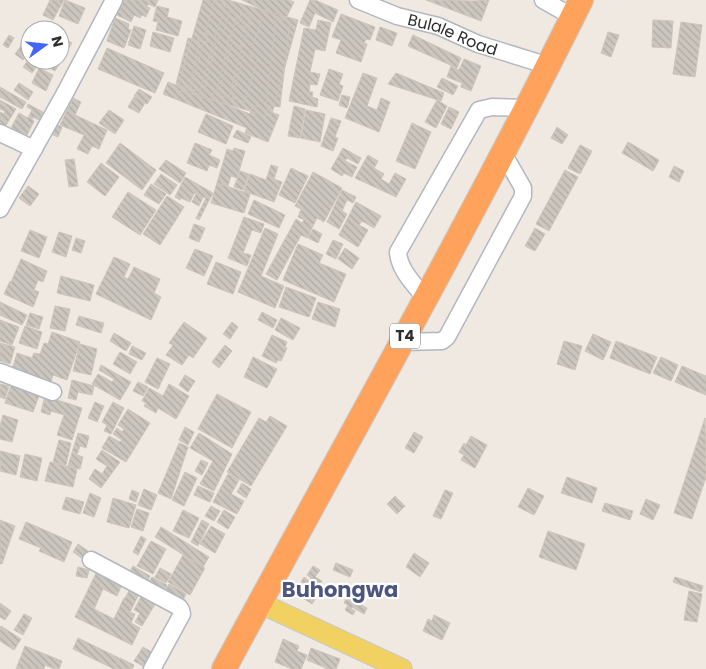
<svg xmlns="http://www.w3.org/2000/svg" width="706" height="669" font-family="Poppins,sans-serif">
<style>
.building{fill:url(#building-back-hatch);stroke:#cbc5ba}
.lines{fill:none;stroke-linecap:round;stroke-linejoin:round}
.minor-casing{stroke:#b4b7c1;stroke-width:19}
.major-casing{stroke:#c9c9c9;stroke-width:22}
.highway-casing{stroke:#c9c9c9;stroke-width:26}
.minor{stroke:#fff;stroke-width:16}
.major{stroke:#f2d163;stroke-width:20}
.highway{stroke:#ffa35c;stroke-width:24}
.labels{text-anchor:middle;stroke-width:4.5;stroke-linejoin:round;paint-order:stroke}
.shield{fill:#fff;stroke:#6d6d6d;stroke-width:1}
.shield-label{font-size:15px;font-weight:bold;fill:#2e2e2e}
.street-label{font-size:16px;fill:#2e2e2e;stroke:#fff}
.district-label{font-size:21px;font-weight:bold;fill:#4d5680;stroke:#fff}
</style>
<defs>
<pattern id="building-back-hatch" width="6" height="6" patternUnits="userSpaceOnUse" patternTransform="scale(1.25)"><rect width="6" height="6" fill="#cbc7bf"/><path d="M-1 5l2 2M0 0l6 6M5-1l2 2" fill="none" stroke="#afaba4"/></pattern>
</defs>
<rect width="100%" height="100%" fill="#efe9e1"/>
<path class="building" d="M50 0H64L53 20 43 15Z
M65 0 85 8 78 24 59 16Z
M124 0H158L155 7 148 4 147 7 150 8 146 17 142 15 140 18 134 15 131 22 117 15Z
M203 0H228L298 20 271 117 177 90Z
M242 0H289L294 2 285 20Z
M310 0H315L338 10 333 22 315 13 309 27 300 23Z
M426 0 474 1 489 0 481 21Z
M214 2 225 6 215 37 205 34Z
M157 6 169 9 167 17 182 21 178 36 156 30 158 22 153 21Z
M229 12 237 14 232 36 223 34Z
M241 13 250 15 247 28 238 25Z
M341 14 375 27 370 40 366 39 364 43 367 44 361 62 336 53 341 40 332 37Z
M115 18 129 24 128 29 131 30 124 48 107 41Z
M252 18 261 21 254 44 245 41Z
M276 19 290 21 280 107 266 105Z
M318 20 331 23 325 51 315 49 310 72 320 74 317 85 310 84 309 92H313L312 97 318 99 317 107 289 101 304 28 316 30Z
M653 20 673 21 671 48 652 47Z
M681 22 702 25 695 77 673 74Z
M134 26 146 30 140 49 128 45Z
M380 27 397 33 392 46 376 40Z
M153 32 174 38 170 52 150 46Z
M608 32 619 35 611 57 601 53Z
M9 35 14 38 8 48 3 45Z
M60 35 72 43 55 71 40 63 42 60H60Z
M413 35 461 58 457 68 408 46Z
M188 38 200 41 189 88 176 84Z
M217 38 229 41 216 94 204 91Z
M26 39 30 42V50L23 60 15 54Z
M204 41 213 43 200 91 191 89Z
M232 43 242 46 229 98 219 95Z
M107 48 164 73 155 93 98 69Z
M244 54 258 58 245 102 232 98Z
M29 59 37 66 32 73 23 67Z
M464 59 481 66 471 91 461 87 462 83 447 77 451 66 459 70Z
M39 68 53 75 46 91 32 83Z
M329 69 343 74 339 84 343 86 338 101 320 95Z
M363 73 377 78 367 106 377 110 381 98 390 102 379 132 345 118Z
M396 73 444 93 441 101 388 84Z
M442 78 458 86 453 95 437 87Z
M168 82 250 114 253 105 279 115 268 142 245 133 247 128 163 94Z
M19 83 33 92 28 100 14 90Z
M0 87 26 102 22 109 0 97Z
M139 89 152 97 147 104 134 96Z
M342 95 350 97 347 108 339 105Z
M134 97 145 103 139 113 128 107Z
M73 98 81 102 75 115 107 130 99 149 92 146 88 154 77 149 84 135 60 125Z
M0 100 16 109 5 127 0 124V112L4 114 5 111 0 109Z
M437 100 447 106 436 128 425 122Z
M28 104 43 112 39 120 33 117 32 120 34 121 25 139 10 130 19 113 28 118 32 110 27 107Z
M294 106 305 109 300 138 288 136Z
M449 107 459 112 451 129 441 124Z
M109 110 124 120 115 134 99 123Z
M306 110 325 114 320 142 301 138Z
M206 114 233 126 226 144 198 132Z
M331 118 341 121 335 137 338 138 333 151 321 146Z
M53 123 62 127 58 137 49 133Z
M412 123 431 132 415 169 396 161Z
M557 127 568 135 562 144 551 138Z
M237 130 251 137 248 143 233 137Z
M628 142 659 160 653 171 622 153Z
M120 143 156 170 142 190 106 163Z
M195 143 212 150 209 155 220 160 217 168 209 165 207 171 187 163Z
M580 145 592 151 580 174 568 168Z
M234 148 245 151 237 178 231 176 228 186 217 183 227 149 233 151Z
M343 148 361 158 358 164 347 158 345 161 357 167 352 177 344 173 342 176 331 169Z
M368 155 378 161 374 168 384 174 381 179 389 184 395 173 406 179 396 197 355 178Z
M74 159 78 186 69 187 65 160Z
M166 160 186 173 180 183 159 169Z
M101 163 119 177 105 196 87 182Z
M271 165 278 167 274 179 282 182 274 202 244 191 250 174 266 180Z
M674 166 684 171 679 182 669 177Z
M291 168 308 176 295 203 279 195Z
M565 170 578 177 549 231 536 224Z
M240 171 249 174 243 190 234 187Z
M313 172 342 188 324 222 317 218 307 238 301 235 277 280 266 274 296 219 302 223 304 220 298 217 301 209 295 206Z
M161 174 177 185 170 195 154 184Z
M185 177 213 193 199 220 196 218 206 198 203 197 199 206 192 202 196 194 194 193 190 202 181 198 180 200 175 197Z
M217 183 250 194 244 213 211 203Z
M151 184 166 194 159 204 144 195Z
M28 186 39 194 30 206 19 198Z
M342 190 356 197 353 203 347 200 342 211 347 214 339 229 327 222Z
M128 192 156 210 140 235 112 217Z
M167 196 184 207 160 245 143 234Z
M254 200 285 215 279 228 248 214Z
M356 202 381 216 374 228 362 221 359 225 368 230 358 247 339 235Z
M244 217 264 224 261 233 252 230 243 253 251 255 247 266 228 258Z
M194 224 205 228 199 242 189 238Z
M265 228 278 234 261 276 284 286 275 308 238 292Z
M535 228 545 234 535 251 525 246Z
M313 229 322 234 318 243 308 238Z
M30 230 47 237 39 258 21 251Z
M59 232 72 236 66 257 52 252Z
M76 238 85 241 81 253 72 250Z
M333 240 343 244 336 259 326 254Z
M298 244 323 255 319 263 346 274 334 302 283 280Z
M345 248 359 258 352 269 338 259Z
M195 249 213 256 204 276 186 268Z
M114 257 130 264 124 277 128 279 134 267 160 279 154 293 161 297 151 320 96 294Z
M21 259 47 271 43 282 38 280 34 290 39 292 33 307 4 294 10 281 11 282Z
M216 262 241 272 233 294 207 284Z
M61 276 94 285 90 301 57 293Z
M286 287 316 298 309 317 279 307Z
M0 302 27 315 22 325 0 315Z
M318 302 340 309 335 327 312 319Z
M55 306 70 309 65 331 50 328Z
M262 312 277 320 273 328 258 320Z
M30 313 43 317 39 329 26 325Z
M79 316 104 323 101 333 76 325Z
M281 318 300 328 293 340 275 330Z
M0 320 19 327 12 345 0 341Z
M184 322 207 338 193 358 189 355 182 365 166 355 173 345 169 343Z
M232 322 238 327 230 339 223 334Z
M25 326 42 332 37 349 19 343Z
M52 332 80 342 67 380 53 375 50 385 12 370 17 353 32 358 34 353 40 354 44 343 48 344Z
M114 333 131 343 126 351 110 341Z
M593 334 611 342 603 360 585 351Z
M272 335 287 342 285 347 287 348 281 361 278 360 276 363 262 356Z
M564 341 582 346 575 370 557 364Z
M616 341 657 357 650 374 610 358Z
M0 343 15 347 10 364 0 361Z
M80 344 97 349 91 375 73 371Z
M225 345 232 351 219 368 212 362Z
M132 346 146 353 142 360 129 354Z
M120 352 137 362 130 374 113 364Z
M253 357 277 369 267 388 244 377Z
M661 357 678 365 671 381 653 373Z
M157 358 170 364 158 389 145 382Z
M101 365 131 382 120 400 92 384 98 374 112 382 114 379 99 370Z
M682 366 706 376V395L675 382Z
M185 375 195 381 188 392 179 385Z
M72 380 94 386 92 395 78 392 76 400 68 398Z
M138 382 148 387 143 396 133 391Z
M12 383 40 393 33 412 5 403Z
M0 384 9 386 5 399 0 397Z
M169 384 189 396 176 419 158 408 156 413 144 406 146 403 142 401 149 388 163 396Z
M217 394 251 412 232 448 198 429Z
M45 396 82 408 72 440 57 435 64 415 51 411 50 415 41 412Z
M95 402 104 406 97 422 88 418Z
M113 402 124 408 111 434 104 431 107 425 102 422Z
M128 409 150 423 126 462 102 448 109 436 120 442 122 440 113 434 117 428 122 432 124 429 118 425Z
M3 415 18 420 12 442 0 439V426Z
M270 416 287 426 251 486 227 472 259 418 266 422Z
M705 418 706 477 692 519 674 513Z
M185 427 194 432 188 445 179 440Z
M414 432 423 437 414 453 405 448Z
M78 433 89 436 86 448 80 446 77 455 83 457 80 469 68 466Z
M199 433 232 454 214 491 200 484 213 461 190 448Z
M471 436 487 445 475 468 461 460 464 455 459 452 464 443 466 445Z
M59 440 71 443 66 465 53 462Z
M179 443 188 447 171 499 158 493Z
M102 450 120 462 101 488 89 479 95 469 102 474 107 466 96 459Z
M0 451 20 456 16 475 0 471 1 463H0Z
M25 454 42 458 37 481 20 477Z
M201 460 208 463 202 475 195 471Z
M50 462 77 469 73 487 45 481Z
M185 472 197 478 184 506 172 500Z
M228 474 239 480 231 494 244 501 237 514 213 502Z
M567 477 597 488 592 503 561 493Z
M242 483 251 489 246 498 237 492Z
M198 486 214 493 210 502 194 495Z
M528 488 544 496 534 515 518 507Z
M144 489 157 495 151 510 138 505Z
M132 490 139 493 136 502 129 499Z
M445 490 453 493 441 519 433 516Z
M90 493 101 498 94 517 83 513Z
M395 496 405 506 397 514 387 504Z
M66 497 84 502 80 514 62 509Z
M113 498 136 505 129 528 107 522Z
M646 499 660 505 653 520 640 514Z
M605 503 633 511 630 520 602 511Z
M211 506 220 511 214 521 205 516Z
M137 509 149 513 143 531 131 527Z
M183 510 199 518 189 538 173 531Z
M224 510 235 517 228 529 217 522Z
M0 520 15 526 2 564H0Z
M202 520 209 524 198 546 191 542Z
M26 522 72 542 64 562 39 551 41 548 19 539Z
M211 526 225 534 215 553 200 544Z
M161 527 209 557 203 567 155 537Z
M548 531 585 544 576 570 539 557Z
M141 536 146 539 138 555 133 552Z
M151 541 166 549 153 574 137 566Z
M78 544 88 551 83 559 73 552Z
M414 553 429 563 420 577 406 567Z
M183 555 205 568 190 595 168 582Z
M336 563 353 570 350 577 333 570Z
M133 566 150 576 146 584 129 574Z
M313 566 320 570 315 577 322 581 314 593 318 595 312 604 295 593 304 577 309 581 311 578 307 575Z
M78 567 89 570 87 578 76 576Z
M160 568 171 574 166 583 155 577Z
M98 569 123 582 117 596 103 589 94 609 114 619 124 598H125L130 589 139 594 130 612 135 614 131 623 140 628 132 645 75 617Z
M152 577 167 585 163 592 148 584Z
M675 577 703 586 701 592 673 582Z
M169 584 186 594 182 602 164 592Z
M689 591 702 594 697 622 684 620Z
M143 593 157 601 142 626 135 622 140 613 134 610Z
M347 597 367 608 364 614 352 607 351 609 355 611 353 615 345 610 348 605 344 603Z
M0 603 11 611 5 620 0 617Z
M24 614 32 618 23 635 14 630Z
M434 615 450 623 442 640 423 631 428 619 432 621Z
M1 626 21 639 14 650 0 641V629Z
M78 638 119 658 114 669 73 649Z
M283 639 299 646 297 651 307 655 301 669H292L275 662Z
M25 646 62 661 59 669H55L45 665 44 669H16Z
M143 647 155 654 146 668 134 661Z
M311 648 340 659 336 669H325L326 668 307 660Z
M120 658 134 665 132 669H114Z"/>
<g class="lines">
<g class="minor-casing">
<g id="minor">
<path id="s1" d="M358 0 397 16 438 26 478 44 549 66"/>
<path d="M543 0 573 17"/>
<path d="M0 133 34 149"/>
<path d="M0 209 64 95 114 0"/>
<path d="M425 298C415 285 399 270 398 252L479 110 492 107 526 108"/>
<path d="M402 342 442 341 447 337 523 196V188L503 153"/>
<path d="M0 372 53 392"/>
<path d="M91 560 179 607 181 610 182 614 152 669"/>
</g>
</g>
<g class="major-casing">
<path id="major" d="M260 603 402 669"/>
</g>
<g class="highway-casing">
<path id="highway" d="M224 669C344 446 469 226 581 0"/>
</g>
<use href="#minor" class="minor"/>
<use href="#major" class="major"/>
<use href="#highway" class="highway"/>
</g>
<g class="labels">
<rect class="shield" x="390" y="323.5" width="30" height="25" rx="4"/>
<g class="shield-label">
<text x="405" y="341">T4</text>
</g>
<g class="street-label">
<text dy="6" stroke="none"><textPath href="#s1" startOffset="101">Bulale Road</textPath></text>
</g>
<g class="district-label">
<text x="340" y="597">Buhongwa</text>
</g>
</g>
<g transform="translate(45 45) rotate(75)"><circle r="24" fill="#ffffff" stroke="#ababab"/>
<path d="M0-4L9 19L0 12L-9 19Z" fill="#4264fb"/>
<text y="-8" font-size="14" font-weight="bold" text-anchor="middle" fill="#2e2e2e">N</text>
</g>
</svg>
